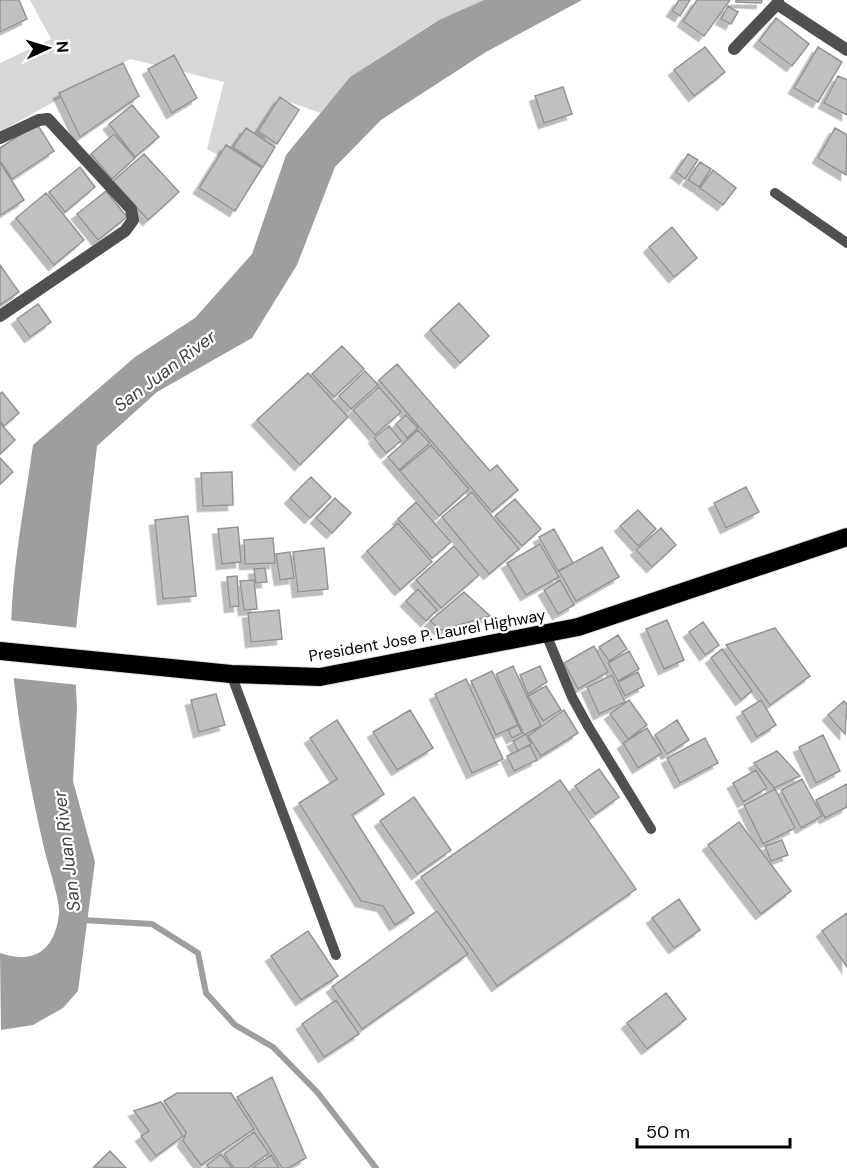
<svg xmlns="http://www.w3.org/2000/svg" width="847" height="1168" font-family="'DM Sans',sans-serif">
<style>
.green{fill:#d7d7d7}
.water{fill:#9e9e9e}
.pier{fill:#fff}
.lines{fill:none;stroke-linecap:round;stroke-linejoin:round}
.stream{stroke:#9e9e9e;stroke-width:6}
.building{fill:#c0c0c0;stroke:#949494;stroke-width:1.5;filter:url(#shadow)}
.highway-casing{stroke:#dbdbdb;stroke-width:20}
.lane{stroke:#505050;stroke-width:10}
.street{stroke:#505050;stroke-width:12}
.highway{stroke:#000;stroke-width:18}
.labels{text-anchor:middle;stroke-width:4.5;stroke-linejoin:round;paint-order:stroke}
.street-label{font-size:16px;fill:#000;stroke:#fff}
.water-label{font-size:18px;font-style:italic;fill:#3f3f3f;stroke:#fff}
</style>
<defs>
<filter id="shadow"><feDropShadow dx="-5.5" dy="5.5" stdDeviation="0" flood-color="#0004"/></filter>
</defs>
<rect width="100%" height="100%" fill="#fff"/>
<path class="green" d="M30 0H485L435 22 350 77 320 113 287 101 246 171 207 149 224 82 130 59 0 132V63L51 39Z"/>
<path class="water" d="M484 0H582L486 52 381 120 335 167 297 265 252 338 157 392 97 446 74 646 77 709 73 781 95 862 78 991 63 1008 33 1025 1 1030 0 953C34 965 55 950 59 914 61 903 47 862 44 848 30 787 18 725 12 663 7 591 23 517 33 445L135 357 195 318 252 254 286 155 350 77 439 20Z"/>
<path class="pier" d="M8 620 79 628V685L12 678Z"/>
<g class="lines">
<path class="stream" d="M82 920 152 924 198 953 206 993 235 1025 273 1047 318 1093 376 1168"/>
</g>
<path class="building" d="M0 0H19L27 19 0 32Z
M679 0H690L680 16 672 11Z
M697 0H730L704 36 683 21Z
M736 0H762L761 3 736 2Z
M728 6 738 12 731 24 721 19Z
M776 18 809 44 792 66 759 41Z
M705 47 725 72 694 96 674 70Z
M818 47 842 62 818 102 794 88Z
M174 55 197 98 172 113 148 69Z
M123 63 139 96 80 137 59 93Z
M838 76 847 80V115L824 103Z
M563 87 572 114 544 123 535 96Z
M280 97 299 110 277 144 258 131Z
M132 105 159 137 135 157 109 124Z
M37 124 54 151 12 179 0 161V148Z
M246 128 275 147 263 167 233 147Z
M835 128 847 135 846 175 818 158Z
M114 134 135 158 112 179 91 154Z
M226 145 262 168 235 211 199 188Z
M144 154 179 192 148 220 113 181Z
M688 154 698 160 685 179 676 172Z
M0 162 24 200 1 215 0 213Z
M700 162 711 169 699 187 688 180Z
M80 167 95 187 65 212 49 192Z
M713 170 736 188 723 205 700 188Z
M106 191 127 217 98 240 77 214Z
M46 193 84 240 54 265 16 218Z
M672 227 697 258 674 277 649 247Z
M0 265 19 292 0 305Z
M459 303 489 336 460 363 430 330Z
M38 304 51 322 30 337 17 319Z
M342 346 364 369 334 397 312 374Z
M397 364 490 471 497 465 518 490 492 512 379 380Z
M365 371 378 385 351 409 339 396Z
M308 373 348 417 300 465 257 420Z
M379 387 401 412 375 435 353 410Z
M2 392 19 413 4 426 0 421V394Z
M406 415 418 428 407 438 396 424Z
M0 423 15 440 0 454Z
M389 426 401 441 386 453 374 438Z
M418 430 430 443 399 470 388 457Z
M431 445 469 489 439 516 400 471Z
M0 458 13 472 0 484Z
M232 472 233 505 203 506 201 473Z
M311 477 331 497 310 518 290 498Z
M746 487 759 512 726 528 714 503Z
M472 492 519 549 489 574 442 517Z
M335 498 351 513 332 533 316 518Z
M515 499 541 529 522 546 495 516Z
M416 502 451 542 432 558 398 519Z
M638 510 656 529 638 546 620 526Z
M188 516 196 596 163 599 155 520Z
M398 523 432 562 400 590 367 551Z
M238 527 241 562 222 564 218 529Z
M661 528 676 545 652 567 636 550Z
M554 529 573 563 558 571 539 537Z
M273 538 275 563 245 564 244 540Z
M540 544 559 577 526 595 507 563Z
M454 546 479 575 441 608 416 580Z
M602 547 619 577 576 601 559 571Z
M324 548 328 589 298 592 293 552Z
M290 552 294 578 280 580 276 554Z
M265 568 267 582 256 583 254 569Z
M237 576 239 606 230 607 227 577Z
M254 580 257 609 244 610 240 581Z
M560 580 574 605 558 614 544 590Z
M418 589 437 610 426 621 406 601Z
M464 592 490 616 441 630 430 621Z
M279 610 282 639 251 642 248 613Z
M667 620 684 660 664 669 646 629Z
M703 622 719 645 705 655 689 632Z
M775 628 810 676 770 705 726 645Z
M618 635 627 649 609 661 599 647Z
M594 646 608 672 578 689 564 663Z
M722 649 752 691 741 700 711 658Z
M629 651 639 669 618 681 608 663Z
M513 666 541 726 524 735 496 674Z
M540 666 547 682 528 694 520 675Z
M492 671 518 725 496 735 471 681Z
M638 672 644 686 625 696 618 682Z
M612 675 625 702 599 714 587 687Z
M466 679 503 759 472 773 435 694Z
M546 686 561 710 543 721 528 696Z
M216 694 225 725 199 732 191 700Z
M629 700 647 725 628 739 610 714Z
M761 700 776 725 757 737 742 712Z
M844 701 847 705 845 734 828 715Z
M410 710 433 748 397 770 373 732Z
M564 710 578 733 541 756 528 736Z
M337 720 384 794 352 815 414 913 395 925 383 906 361 901 299 803 337 779 310 738Z
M677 720 689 740 667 754 655 735Z
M518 725 522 733 512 738 508 730Z
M647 728 662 753 638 768 623 743Z
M526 734 531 744 518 751 513 741Z
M823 735 840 771 816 783 799 747Z
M705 738 718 763 680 783 667 758Z
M530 745 537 760 514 771 507 756Z
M777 751 800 776 774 788 754 763Z
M599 769 619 797 595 814 575 786Z
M756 770 767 788 743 802 733 783Z
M802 779 822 816 801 828 781 790Z
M560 780 636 889 497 986 421 877Z
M847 784V807L825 818 816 800Z
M775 789 795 828 763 844 744 805Z
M414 797 451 850 417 874 380 821Z
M739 822 791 891 761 914 708 845Z
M782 840 788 855 771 861 765 846Z
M679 899 700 930 674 948 652 918Z
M437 911 468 954 362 1029 332 987Z
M847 913V967L822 931Z
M308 931 338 976 301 1000 271 956Z
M666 993 686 1019 647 1049 627 1023Z
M336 1000 359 1034 324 1057 302 1024Z
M272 1077 306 1158 288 1168H282L237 1097Z
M177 1093H231L254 1129 201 1165 183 1141 186 1132 164 1101Z
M161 1102 183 1136 156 1156 141 1136 149 1131 134 1111Z
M254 1132 269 1153 248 1168H234L224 1154Z
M110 1151 126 1168 94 1167Z
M221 1154 232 1168H209L207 1165Z
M271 1155 279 1168H252Z"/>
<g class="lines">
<g class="highway-casing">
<path id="highway" d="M0 651 231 674 320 677 578 627 847 537"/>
</g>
<path class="lane" d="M775 193 847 243
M546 634 572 697 588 726 651 829
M231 674 336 955"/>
<path class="street" d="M778 0 777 4 847 50
M734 49 777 4
M0 138 39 120 48 119 131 209 133 220 125 231 0 316"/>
<use href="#highway" class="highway"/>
</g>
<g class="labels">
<g class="street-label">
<text transform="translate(427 635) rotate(-10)" y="6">President Jose P. Laurel Highway</text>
</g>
<g class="water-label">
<text transform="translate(165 371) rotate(-37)" y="6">San Juan River</text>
<text transform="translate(67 851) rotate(-97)" y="6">San Juan River</text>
</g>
</g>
<g transform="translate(48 48) rotate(86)" stroke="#ffffff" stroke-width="4.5" paint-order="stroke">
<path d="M0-4.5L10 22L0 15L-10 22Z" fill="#000000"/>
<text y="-9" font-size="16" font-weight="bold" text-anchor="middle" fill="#000000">N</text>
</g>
<path d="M637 1138v9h153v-9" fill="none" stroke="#000000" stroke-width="3"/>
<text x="646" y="1138" font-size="18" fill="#000000" stroke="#ffffff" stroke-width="4.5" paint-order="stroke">50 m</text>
</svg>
